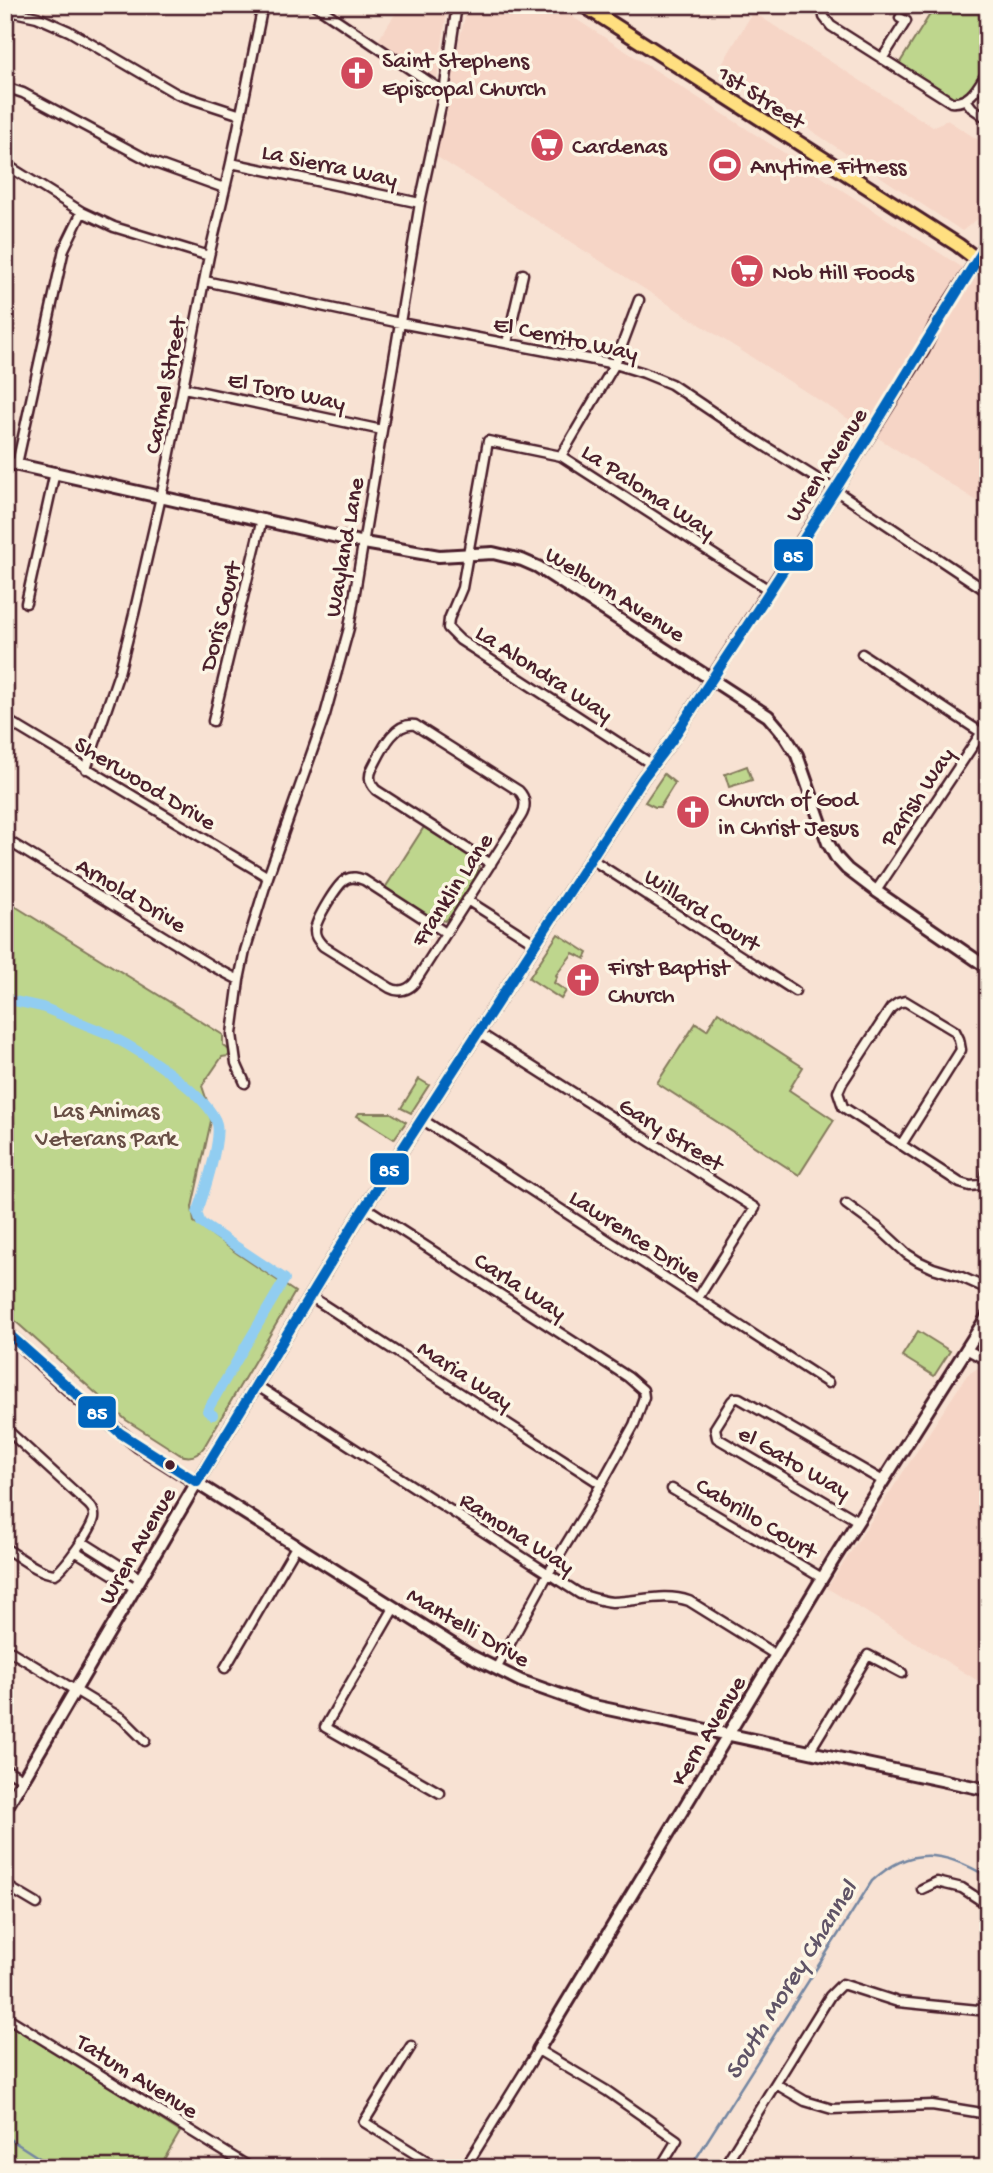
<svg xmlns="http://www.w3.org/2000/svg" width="993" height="2173" font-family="'Gochi Hand',sans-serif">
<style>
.built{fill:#f6d5c6}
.green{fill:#bed68d;stroke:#847a5c;stroke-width:2}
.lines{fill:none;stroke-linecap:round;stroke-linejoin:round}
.stream{stroke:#7587a2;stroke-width:2.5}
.canal{stroke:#91cdf1;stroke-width:10}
.street-casing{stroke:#4a1f2b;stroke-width:13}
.secondary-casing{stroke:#4a1f2b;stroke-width:16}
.primary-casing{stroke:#4a1f2b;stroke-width:18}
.street{stroke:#fcf5e5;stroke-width:8}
.secondary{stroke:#fcf5e5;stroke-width:10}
.primary{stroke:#ffdf80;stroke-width:12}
.bus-1-casing{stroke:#fcf5e5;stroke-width:16}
.bus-1{stroke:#0065bd;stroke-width:10}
.bus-dot{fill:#4a1f2b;stroke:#fcf5e5;stroke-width:2.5}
.labels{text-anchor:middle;stroke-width:7;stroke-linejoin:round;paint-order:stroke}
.poi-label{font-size:24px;fill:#4a1f2b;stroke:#fcf5e5;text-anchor:start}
.street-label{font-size:24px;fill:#4a1f2b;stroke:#fcf5e5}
.park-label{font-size:24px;fill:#674d44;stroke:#fcf5e5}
.water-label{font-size:26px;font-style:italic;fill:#5f5366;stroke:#fcf5e5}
.line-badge{stroke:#fcf5e5;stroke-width:2.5}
.badge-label{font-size:19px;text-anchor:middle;font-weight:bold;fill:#fff}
</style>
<rect width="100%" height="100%" fill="#f8e2d3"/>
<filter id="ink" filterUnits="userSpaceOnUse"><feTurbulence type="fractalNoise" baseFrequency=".0143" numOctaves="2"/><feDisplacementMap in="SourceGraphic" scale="14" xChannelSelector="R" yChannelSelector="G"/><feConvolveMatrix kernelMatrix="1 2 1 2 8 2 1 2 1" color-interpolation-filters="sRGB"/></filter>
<g filter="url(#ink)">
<path class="built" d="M401 5H448L436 84 375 45Z
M468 5H554L960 266 988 287V508L431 153Z
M753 12 933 127 947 120 988 146V204L980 217 962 231 719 69Z
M978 1368 988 1373V1687L827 1588 967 1375Z"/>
<path class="green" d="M942 5H988V63L969 92 962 98 951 97 899 64 929 16Z
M747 766 752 780 729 787 725 774Z
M664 774 675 783 660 807H655L645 802Z
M424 827 473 858 479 867 476 877 450 917 445 921 434 919 385 888Z
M5 900 223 1035V1045L229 1050V1056L222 1057 202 1086 209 1107 211 1121 192 1207 194 1222 238 1254 295 1292 204 1447C197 1457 189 1459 179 1454L126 1420 5 1312Z
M558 934 588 953 585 959 573 953 556 975 557 977 554 983 566 991 561 999 529 978Z
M718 1012 803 1067 789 1090 834 1120 799 1175 657 1083 696 1023 707 1030Z
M419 1079 429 1085 411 1113 401 1108Z
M359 1113H391L406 1122 394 1139 357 1116Z
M918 1331 950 1351 934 1376 902 1356Z
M5 2019 180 2132 159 2168H5Z"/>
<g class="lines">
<path class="stream" d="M5 2136 55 2168
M690 2168 872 1881C911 1845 945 1851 988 1877"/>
<path class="canal" d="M5 999 42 1007 111 1035
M115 1038C140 1051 210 1096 217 1124 221 1141 204 1195 197 1213L201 1223 285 1279 207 1411 213 1415"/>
<g class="street-casing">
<path id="street" d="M315 5 444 92
M823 5 824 17 831 26 951 102C971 104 978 86 988 71
M5 10 37 17 69 31 177 94 241 115
M882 59 906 21 900 18
M5 87 23 93 152 162 224 188
M966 100 972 108 988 119
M231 163 420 203
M5 164 82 212 114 227 209 256
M205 281 400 323 615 364 644 373 671 384 741 431 835 490 988 592
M507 343 523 274
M184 388 382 430
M561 456 615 364 639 300
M17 464 64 249 82 212
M26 603 55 472
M862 654 988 737
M5 719 268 877
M213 721 262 519
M653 765 460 640 448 628 449 619 462 588 488 441 561 456 769 590
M86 769 119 673 134 614 163 488 209 256 231 163 263 5
M5 839 212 966 239 980
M591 859 795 991
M876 891 988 723
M467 900 536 944
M446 933 364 880C358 878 353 876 347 879 338 882 315 921 315 931 315 938 319 941 323 946L390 988C399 993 409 990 415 982L521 816C526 808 526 798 519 791L415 725C393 722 381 752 372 769 368 777 370 784 376 790L491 864
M479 1033 755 1208 698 1298
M245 1083 236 1063 232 1034 239 980 245 951 268 877 325 715 349 628 420 203 444 92 457 5
M423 1120 828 1383
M901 1145 961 1050 959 1039 955 1031 905 1001 898 1003 891 1008 842 1083 838 1092 843 1107 960 1183 970 1186 988 1184
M985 1184 988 1164
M846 1204 880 1229 907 1254 918 1261 933 1268 959 1276 988 1289
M365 1207 628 1377 643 1390 644 1397 634 1425 588 1508 548 1574 496 1669
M310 1296 601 1484
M966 1349 988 1361
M256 1385 580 1594C590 1597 601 1601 612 1602 639 1602 664 1592 689 1601L776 1655
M5 1428 87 1503C92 1507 95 1511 94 1518 92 1529 65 1568 55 1574 38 1573 20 1557 5 1548
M672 1489 822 1578
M858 1521 717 1438 715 1428 732 1401 735 1398H739L883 1481
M81 1541 141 1579
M75 1551 135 1588
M394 1608 325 1727 440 1793
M5 1648 123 1719 145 1741
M225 1668 297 1545
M809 1752 868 1655 902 1673
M5 1769 23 1779
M5 1885 37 1904
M922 1889 937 1882 962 1888 988 1905
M5 2016 251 2168
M411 2046 364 2122 438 2168
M776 2084 805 2101 832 2109 932 2105 988 2114
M465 2168 538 2050 607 2091 677 2140 660 2168
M723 2168 830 1996 842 1984 898 2002 988 2011"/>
</g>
<g class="secondary-casing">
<path id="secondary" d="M5 462 364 543 439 556 493 553 522 560 538 567 768 716 785 736 797 755 828 843 836 857 847 869 876 891 988 968
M5 1331 89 1408 138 1446 471 1656 521 1681 589 1705 988 1790
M5 1810 197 1482 357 1219 643 778 672 740 835 490 923 350 937 322 988 243
M538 2050 832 1562 988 1315"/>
</g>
<g class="primary-casing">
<path id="primary" d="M583 5 958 245 988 268"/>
</g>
<use href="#street" class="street"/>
<use href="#secondary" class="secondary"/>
<use href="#primary" class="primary"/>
<g class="bus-1-casing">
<path id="bus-1" d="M5 1331 120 1433 197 1482
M197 1482 357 1219 643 778 672 740C727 656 783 572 837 487 888 406 936 324 988 243"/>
</g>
<use href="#bus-1" class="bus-1"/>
</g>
</g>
<defs>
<g id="church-disc" transform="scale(1.75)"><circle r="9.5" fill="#d1495b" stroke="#fcf5e5"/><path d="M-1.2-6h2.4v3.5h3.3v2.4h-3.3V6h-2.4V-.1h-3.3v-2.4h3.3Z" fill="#fff"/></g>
<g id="supermarket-disc" transform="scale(1.75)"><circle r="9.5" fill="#d1495b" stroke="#fcf5e5"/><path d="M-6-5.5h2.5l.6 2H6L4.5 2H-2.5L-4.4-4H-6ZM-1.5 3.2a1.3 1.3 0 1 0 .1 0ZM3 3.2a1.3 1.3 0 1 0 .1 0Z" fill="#fff"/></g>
<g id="stadium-disc" transform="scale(1.75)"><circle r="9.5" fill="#d1495b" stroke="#fcf5e5"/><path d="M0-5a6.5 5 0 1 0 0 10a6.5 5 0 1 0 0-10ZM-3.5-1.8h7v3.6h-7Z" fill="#fff"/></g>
</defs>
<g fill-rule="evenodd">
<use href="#church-disc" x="357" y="73"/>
<use href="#supermarket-disc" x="547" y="145"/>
<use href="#stadium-disc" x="725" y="165"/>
<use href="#supermarket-disc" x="747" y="271"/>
<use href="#church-disc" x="693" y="812"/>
<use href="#church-disc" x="583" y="980"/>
</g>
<circle class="bus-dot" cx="170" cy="1465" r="6"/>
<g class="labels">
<g class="poi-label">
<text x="382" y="67">Saint Stephens<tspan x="382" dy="28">Episcopal Church</tspan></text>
<text x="572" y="153">Cardenas</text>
<text x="750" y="173">Anytime Fitness</text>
<text x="772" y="279">Nob Hill Foods</text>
<text x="718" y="806">Church of God<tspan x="718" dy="28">in Christ Jesus</tspan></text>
<text x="608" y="974">First Baptist<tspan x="608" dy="28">Church</tspan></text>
</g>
<g class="street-label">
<text transform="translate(762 96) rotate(33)" y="8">1st Street</text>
<text transform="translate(330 164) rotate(12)" y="8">La Sierra Way</text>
<text transform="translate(566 337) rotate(12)" y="8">El Cerrito Way</text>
<text transform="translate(164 385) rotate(-79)" y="8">Carmel Street</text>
<text transform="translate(287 390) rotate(12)" y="8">El Toro Way</text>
<text transform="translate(825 464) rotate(-57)" y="8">Wren Avenue</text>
<text transform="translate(649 490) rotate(33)" y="8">La Paloma Way</text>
<text transform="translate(343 547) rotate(-80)" y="8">Wayland Lane</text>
<text transform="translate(616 593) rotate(32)" y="8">Welburn Avenue</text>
<text transform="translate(219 616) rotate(-76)" y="8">Doris Court</text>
<text transform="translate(545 672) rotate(33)" y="8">La Alondra Way</text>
<text transform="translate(146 782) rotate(31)" y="8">Sherwood Drive</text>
<text transform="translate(916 796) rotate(-56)" y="8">Parish Way</text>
<text transform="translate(451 889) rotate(-57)" y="8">Franklin Lane</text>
<text transform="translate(132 894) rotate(31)" y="8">Arnold Drive</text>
<text transform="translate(703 909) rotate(33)" y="8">Willard Court</text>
<text transform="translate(672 1133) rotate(32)" y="8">Gary Street</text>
<text transform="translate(636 1235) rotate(33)" y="8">Lawrence Drive</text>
<text transform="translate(521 1285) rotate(33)" y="8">Carla Way</text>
<text transform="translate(466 1374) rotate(33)" y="8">Maria Way</text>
<text transform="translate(795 1461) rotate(30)" y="8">el Gato Way</text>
<text transform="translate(757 1517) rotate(31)" y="8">Cabrillo Court</text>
<text transform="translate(518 1532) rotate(33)" y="8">Ramona Way</text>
<text transform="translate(136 1545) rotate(-60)" y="8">Wren Avenue</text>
<text transform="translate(469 1626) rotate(30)" y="8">Mantelli Drive</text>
<text transform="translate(707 1730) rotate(-59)" y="8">Kern Avenue</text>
<text transform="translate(138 2075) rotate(32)" y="8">Tatum Avenue</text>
</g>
<g class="park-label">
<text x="106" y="1117">Las Animas<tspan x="106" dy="28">Veterans Park</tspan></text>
</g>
<g class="water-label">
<text transform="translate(789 1979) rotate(-58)" y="9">South Morey Channel</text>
</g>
</g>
<g class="line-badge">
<rect x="773" y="538" width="41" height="34" rx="7" fill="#0065bd"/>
<rect x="369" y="1152" width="41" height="34" rx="7" fill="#0065bd"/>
<rect x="77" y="1395" width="40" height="34" rx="7" fill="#0065bd"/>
</g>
<g class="badge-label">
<text x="793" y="562">85</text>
<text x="389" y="1176">85</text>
<text x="97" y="1419">85</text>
</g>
<rect width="993" height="2173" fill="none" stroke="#fcf5e5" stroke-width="28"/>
<rect x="14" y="14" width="965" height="2145" fill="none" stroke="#4a1f2b" stroke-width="2.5" filter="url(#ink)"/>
</svg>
